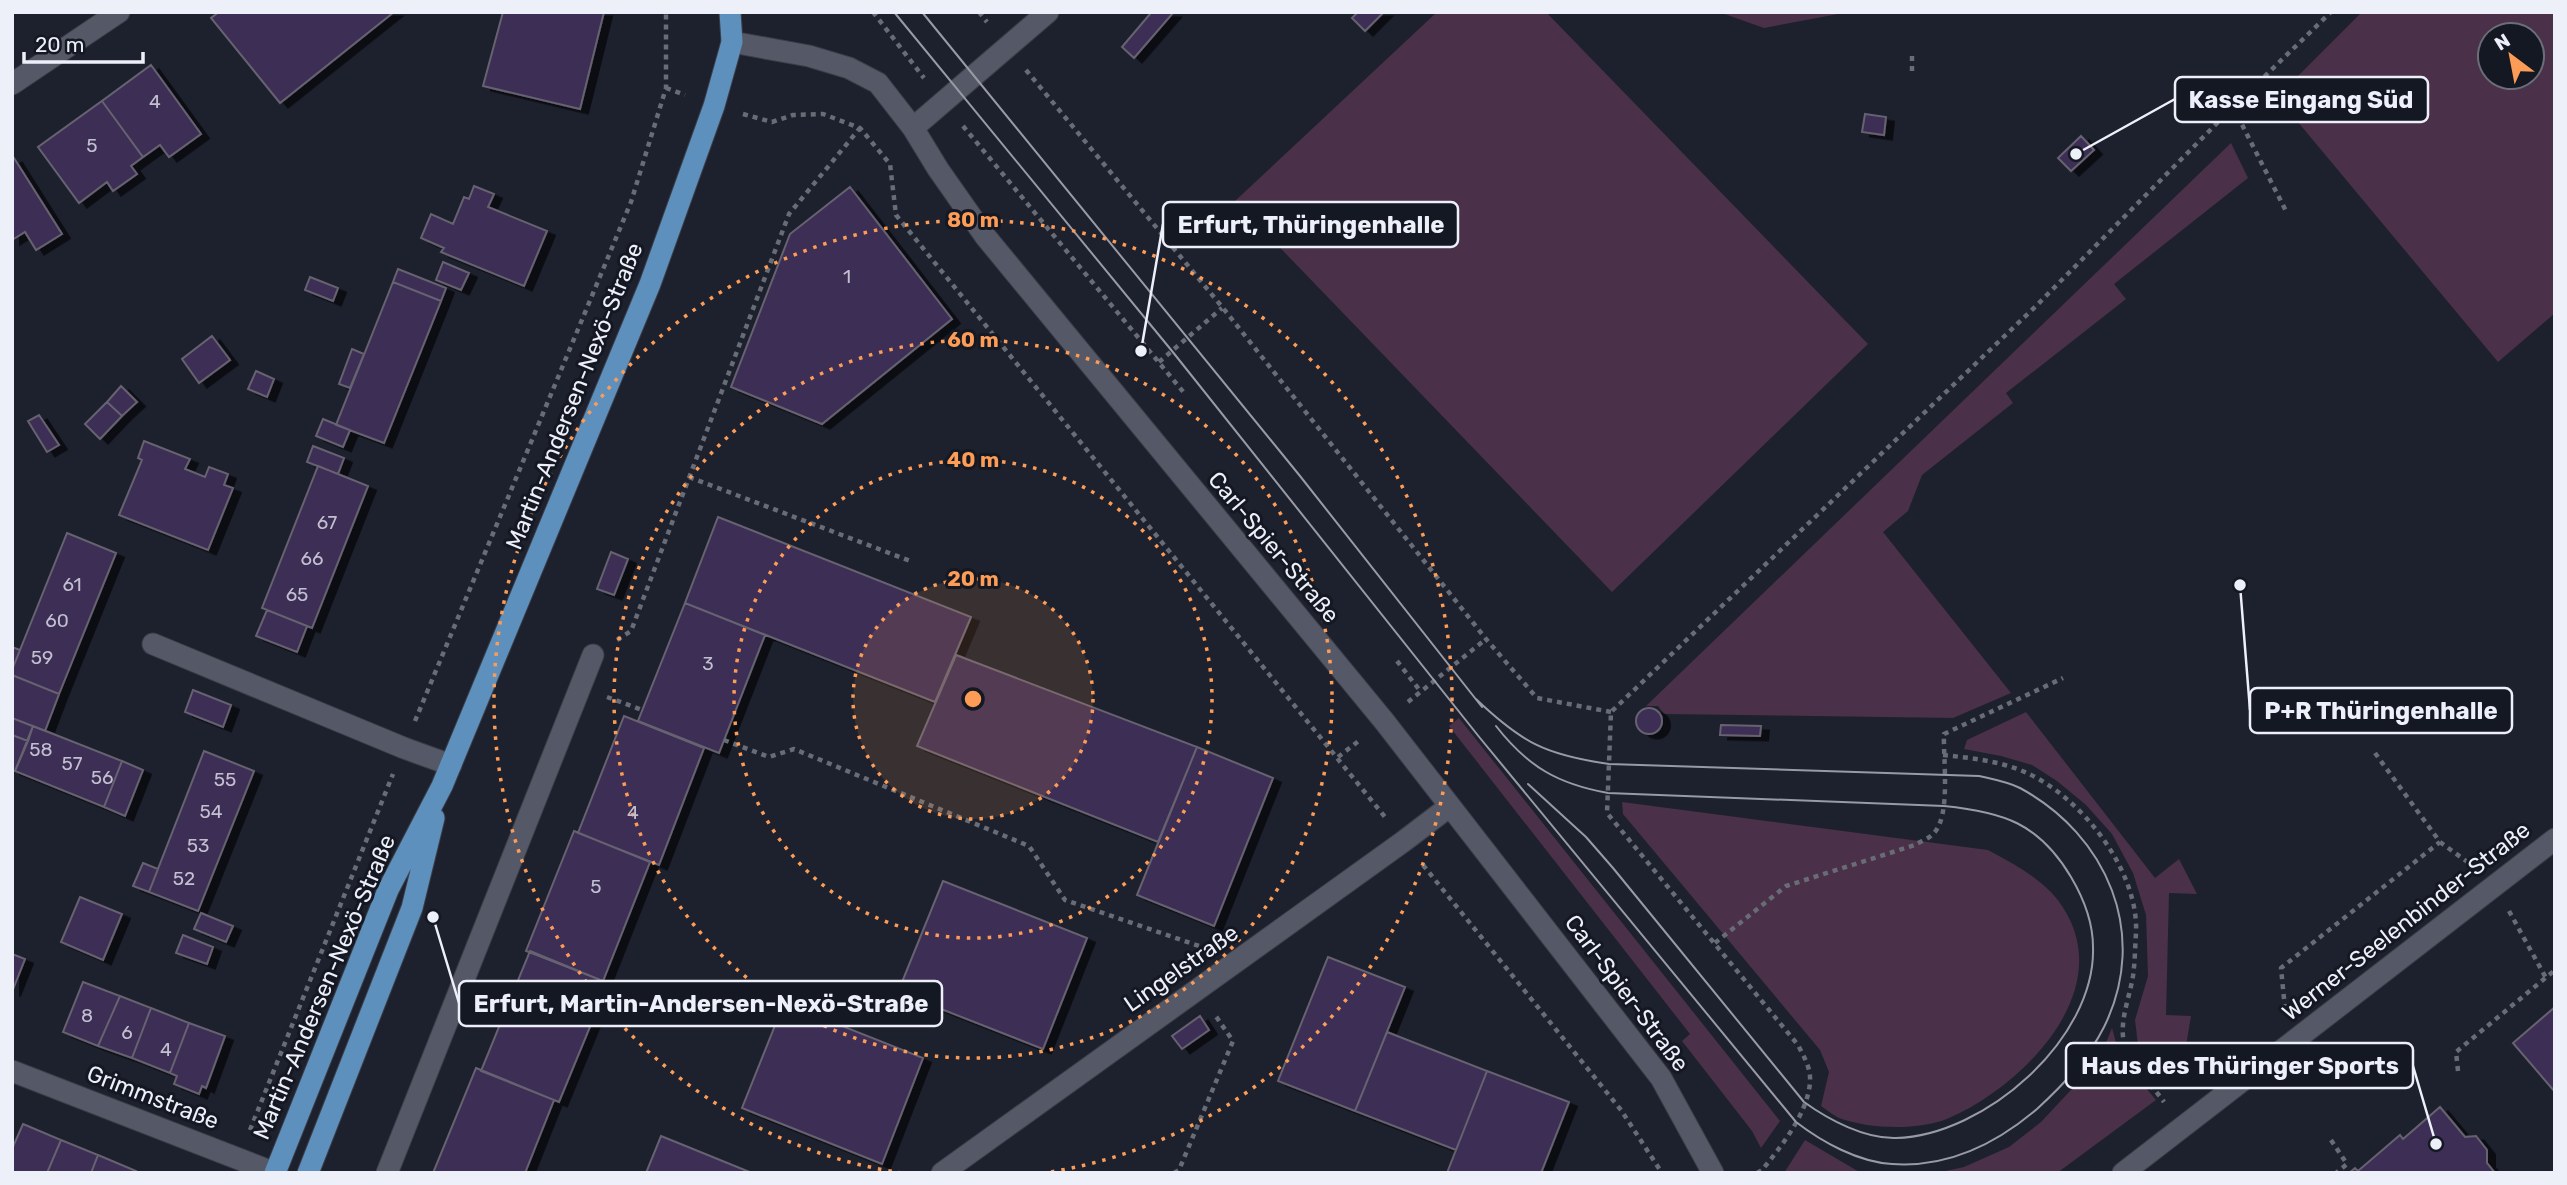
<svg xmlns="http://www.w3.org/2000/svg" width="2567" height="1185" font-family="Rubik,sans-serif">
<style>
.green{fill:#4a3048;fill-rule:evenodd}
.building{fill:#3c2d54;stroke:#666270;stroke-width:2;filter:url(#shadow)}
.lines{fill:none;stroke-linecap:round;stroke-linejoin:round}
.minor-casing{stroke:#3b3d47;stroke-width:23}
.major-casing{stroke:#3b3d47;stroke-width:23}
.path{stroke:#686c76;stroke-width:4.5;stroke-dasharray:5 5;stroke-linecap:butt}
.minor{stroke:#555967;stroke-width:21}
.major{stroke:#5d90bc;stroke-width:21}
.tram{stroke:#989ba6;stroke-width:2}
.ring{fill:none;stroke:#fd9c56;stroke-width:3.5;stroke-dasharray:3.5 7}
.labels{text-anchor:middle;stroke-width:6;stroke-linejoin:round;paint-order:stroke}
.number-label{font-size:19px;fill:#c2bfd0}
.street-label{font-size:23px;fill:#eef0f9;stroke:#141823}
.centre{fill:#fd9c56;stroke:#141823;stroke-width:3.5}
.ring-label{font-size:21px;text-anchor:middle;font-weight:bold;fill:#fd9c56;stroke:#141823;stroke-width:6;stroke-linejoin:round;paint-order:stroke}
.leader{fill:none;stroke:#eef0f9;stroke-width:2.5}
.callout-dot{fill:#eef0f9;stroke:#141823;stroke-width:2.5}
.callout{fill:#141823;stroke:#eef0f9;stroke-width:2.5}
.callout-label{font-size:24px;text-anchor:middle;font-weight:bold;fill:#eef0f9}
</style>
<defs>
<filter id="shadow"><feDropShadow dx="8" dy="4.5" stdDeviation="0" flood-color="#0009"/></filter>
</defs>
<rect width="100%" height="100%" fill="#1d212d"/>
<path class="green" d="M1437 12H1546L1868 344 1612 592 1235 201Z
M1719 12H1849L1764 28Z
M2362 12H2555V313L2498 362 2277 97ZM2490 35H2532V77H2490Z
M2231 143 2248 178 2114 284 2126 299 2006 393 2013 403 1922 475 1908 511 1883 532 2011 693 1953 718 1664 714 1658 706H1646Z
M2026 712 2155 878 2179 859 2197 894 2169 893 2166 1015 2191 1016 2184 1058 2162 1077 2138 1045 2135 1020 2148 976 2146 915 2133 873 2112 834 2086 805 2057 781 2032 765 2001 756 1964 749 1967 740Z
M1459 718 1780 1121 1761 1148 1752 1131 1682 1041 1690 1034 1449 726Z
M1622 802 1988 850C2012 863 2039 877 2057 899 2124 985 2025 1085 1949 1118 1920 1131 1868 1129 1839 1118 1833 1115 1827 1110 1821 1106L1829 1072 1820 1050 1623 814Z
M2112 1028 2120 1057 2156 1100 2057 1173H1936L1964 1167 2009 1147 2041 1122 2099 1060Z
M1805 1140 1861 1173H1784Z"/>
<path class="building" d="M219 12H394L280 103 211 18Z
M503 12H604L580 109 483 86Z
M1149 12 1173 13 1134 58 1122 47 1150 14Z
M1358 12H1384L1365 31 1352 18Z
M151 65 201 134 169 157 160 145 143 157 102 101Z
M102 101 143 157 131 166 137 174 113 191 107 182 79 203 38 147Z
M1865 114 1886 117 1884 135 1862 132Z
M2081 136 2094 150 2071 171 2058 158Z
M14 158 62 234 36 250 25 232 12 240V159Z
M474 186 494 194 488 207 547 231 524 286 441 252 444 248 421 238 431 214 453 224 464 197 469 199Z
M850 187 952 319 822 424 731 387 790 234Z
M443 262 469 273 461 290 436 280Z
M398 269 446 288 441 301 393 282Z
M310 277 338 288 333 301 305 290Z
M393 282 441 301 384 443 336 425Z
M212 336 230 360 199 383 182 359Z
M352 349 364 354 350 388 339 384Z
M256 371 274 379 267 397 248 389Z
M121 386 137 402 122 416 107 402Z
M107 402 122 416 100 439 85 424Z
M39 415 59 445 47 452 28 421Z
M323 419 350 430 343 447 316 436Z
M144 441 190 459 185 469 205 477 209 467 228 474 224 485 233 488 208 550 119 515 142 460 138 458Z
M313 446 344 458 338 474 307 462Z
M318 466 368 486 312 628 262 608Z
M718 517 971 617 935 702 685 603Z
M67 533 116 553 59 694 12 675V670Z
M611 552 628 559 614 595 597 589Z
M685 603 765 635 719 753 638 721Z
M267 610 307 626 297 652 256 636Z
M12 647 20 650 12 670Z
M956 655 1197 747 1158 842 917 746Z
M12 675 59 694 45 731 12 718Z
M193 690 231 705 223 727 185 712Z
M1636 721a13 13 0 1 1 26 0a13 13 0 1 1-26 0Z
M624 716 704 748 659 865 578 833Z
M12 718 33 726 28 741 12 735Z
M1721 725 1761 726 1760 736 1720 735Z
M33 726 122 761 104 807 15 771Z
M12 735 28 741 15 771 12 770Z
M1197 747 1273 778 1214 926 1137 895Z
M204 751 254 771 198 911 149 892Z
M122 761 143 770 125 816 104 807Z
M574 831 650 862 603 981 526 951Z
M143 863 158 869 149 892 133 886Z
M943 881 1087 938 1043 1049 898 992Z
M80 897 122 914 103 960 61 942Z
M201 913 233 926 226 942 194 929Z
M183 935 213 947 207 964 176 953Z
M530 951 608 983 559 1102 481 1071Z
M12 954 25 959 12 992Z
M1328 957 1405 987 1355 1111 1278 1081Z
M83 982 120 996 98 1046 63 1032Z
M120 996 151 1008 132 1058 98 1046Z
M784 1003 923 1058 882 1164 742 1108Z
M2555 1007V1092L2513 1043Z
M151 1008 189 1023 170 1073 132 1058Z
M1200 1016 1209 1030 1182 1049 1172 1036Z
M189 1023 225 1036 206 1088 202 1086 199 1094 174 1084 177 1076 170 1073Z
M1387 1032 1487 1071 1456 1150 1355 1111Z
M476 1068 554 1100 525 1173H433Z
M1487 1071 1569 1102 1541 1173H1447Z
M2440 1107 2465 1137 2476 1136 2487 1150V1163L2495 1173H2349L2355 1168 2358 1171 2400 1135 2403 1139Z
M23 1124 61 1140 47 1173H12V1149Z
M661 1136 752 1173H646Z
M61 1140 98 1155 91 1173H47Z
M98 1155 136 1171 135 1173H91Z"/>
<g class="lines">
<g class="minor-casing">
<path id="minor" d="M732 42 809 56 849 68 878 83 913 128 938 169 985 236 1384 721 1450 806 1661 1078 1713 1173
M12 84 119 12
M913 128 1048 12
M153 644 404 748 451 765
M12 1071 275 1173
M387 1173 593 655
M942 1173 1404 841 1450 806
M2123 1173 2555 839"/>
</g>
<g class="major-casing">
<path id="major" d="M275 1173 388 890 442 786 650 284 714 106 732 42 730 12
M308 1173 412 908 434 818"/>
</g>
<path class="path" d="M873 12 924 78
M979 12 987 22
M1026 70 1223 308 1486 639 1537 698 1611 712
M1912 71V56
M666 88 685 95
M2233 107 2286 211
M743 114 772 122 793 115 823 114 860 128 890 164 896 215 1385 817
M963 126 1185 394
M1159 362 1222 308
M689 477 913 562
M617 640 631 631 789 214 860 128
M1397 661 1421 692
M607 697 642 710
M1408 702 1486 639
M415 721 631 202 666 88V12
M724 740 769 757 794 749 1029 846 1065 900 1205 948
M2375 753 2440 842 2473 866
M1943 755C1971 758 2001 761 2027 773 2082 798 2139 871 2136 933 2135 947 2135 962 2133 976 2129 1001 2117 1025 2126 1050 2131 1063 2155 1089 2164 1102
M1338 757 1360 740
M1423 865 1621 1110 1662 1173
M2509 911 2546 978
M1715 943 1786 886 1915 845C1921 841 1930 838 1934 833 1951 815 1943 759 1944 734L2063 678
M2285 1009 2281 968 2440 842
M2458 1071 2456 1052 2555 970
M250 1130 393 774
M2331 1140 2347 1164 2336 1173
M1174 1173 1179 1170 1233 1041 1215 1015
M1757 1173 1762 1170C1781 1147 1808 1113 1810 1082 1811 1068 1804 1057 1798 1045L1607 813 1611 712 2036 306 2233 107 2331 12"/>
<use href="#minor" class="minor"/>
<use href="#major" class="major"/>
<path class="tram" d="M894 12 1172 351 1480 738 1796 1122C1822 1142 1858 1162 1892 1164 1948 1168 1996 1144 2037 1109 2063 1085 2088 1059 2104 1027 2150 934 2107 835 2020 788 2008 782 1992 779 1979 776L1609 764C1546 755 1522 743 1476 699
M922 12 1300 476 1482 707
M1496 726C1528 767 1558 784 1608 793L1944 806C2003 812 2039 823 2071 877 2084 899 2093 922 2093 947 2096 1039 1984 1136 1896 1138 1865 1139 1829 1120 1804 1102L1613 868 1586 837 1528 784"/>
</g>
<circle cx="973" cy="699" r="120" fill="#fd9c56" fill-opacity=".12"/>
<g class="ring">
<circle cx="973" cy="699" r="120"/>
<circle cx="973" cy="699" r="239"/>
<circle cx="973" cy="699" r="359"/>
<path d="M902 1173A479 479 0 1 1 1044 1173"/>
</g>
<g class="labels">
<g class="number-label">
<text x="155" y="108">4</text>
<text x="92" y="152">5</text>
<text x="847" y="283">1</text>
<text x="327" y="529">67</text>
<text x="312" y="565">66</text>
<text x="72" y="591">61</text>
<text x="297" y="601">65</text>
<text x="57" y="627">60</text>
<text x="42" y="664">59</text>
<text x="708" y="670">3</text>
<text x="41" y="756">58</text>
<text x="72" y="770">57</text>
<text x="102" y="784">56</text>
<text x="225" y="786">55</text>
<text x="211" y="818">54</text>
<text x="633" y="819">4</text>
<text x="198" y="852">53</text>
<text x="184" y="885">52</text>
<text x="596" y="893">5</text>
<text x="87" y="1022">8</text>
<text x="127" y="1039">6</text>
<text x="166" y="1056">4</text>
</g>
<g class="street-label">
<text transform="translate(574 396) rotate(-68)" y="8">Martin-Andersen-Nexö-Straße</text>
<text transform="translate(1274 547) rotate(50)" y="8">Carl-Spier-Straße</text>
<text transform="translate(2406 921) rotate(-38)" y="8">Werner-Seelenbinder-Straße</text>
<text transform="translate(1181 968) rotate(-35)" y="8">Lingelstraße</text>
<text transform="translate(324 987) rotate(-67)" y="8">Martin-Andersen-Nexö-Straße</text>
<text transform="translate(1627 993) rotate(53)" y="8">Carl-Spier-Straße</text>
<text transform="translate(153 1097) rotate(21)" y="8">Grimmstraße</text>
</g>
</g>
<circle cx="973" cy="699" r="10" class="centre"/>
<g class="ring-label">
<text x="973" y="227">80 m</text>
<text x="973" y="347">60 m</text>
<text x="973" y="467">40 m</text>
<text x="973" y="586">20 m</text>
</g>
<path class="leader" d="M2076 154L2175 99M1141 351L1163 224M2240 585L2250 710M433 917L459 1003M2436 1144L2413 1066"/>
<g class="callout-dot">
<circle cx="2076" cy="154" r="7"/>
<circle cx="1141" cy="351" r="7"/>
<circle cx="2240" cy="585" r="7"/>
<circle cx="433" cy="917" r="7"/>
<circle cx="2436" cy="1144" r="7"/>
</g>
<g class="callout">
<rect x="2175" y="77" width="253" height="45" rx="7"/>
<rect x="1163" y="202" width="295" height="45" rx="7"/>
<rect x="2250" y="688" width="262" height="45" rx="7"/>
<rect x="459" y="981" width="483" height="45" rx="7"/>
<rect x="2066" y="1043" width="347" height="45" rx="7"/>
</g>
<g class="callout-label">
<text x="2301" y="108">Kasse Eingang Süd</text>
<text x="1311" y="233">Erfurt, Thüringenhalle</text>
<text x="2381" y="719">P+R Thüringenhalle</text>
<text x="701" y="1012">Erfurt, Martin-Andersen-Nexö-Straße</text>
<text x="2240" y="1074">Haus des Thüringer Sports</text>
</g>
<rect width="2567" height="1185" fill="none" stroke="#eef0f9" stroke-width="28"/>
<g transform="translate(2511 56) rotate(328)"><circle r="33" fill="#141823" stroke="#6b6e79" stroke-width="2"/>
<path d="M0-5L12 26L0 18L-12 26Z" fill="#fd9c56"/>
<text y="-10" font-size="19" font-weight="bold" text-anchor="middle" fill="#eef0f9">N</text>
</g>
<path d="M24 52v10h119v-10" fill="none" stroke="#eef0f9" stroke-width="3.5"/>
<text x="35" y="52" font-size="21" fill="#eef0f9" stroke="#141823" stroke-width="5" paint-order="stroke">20 m</text>
</svg>
